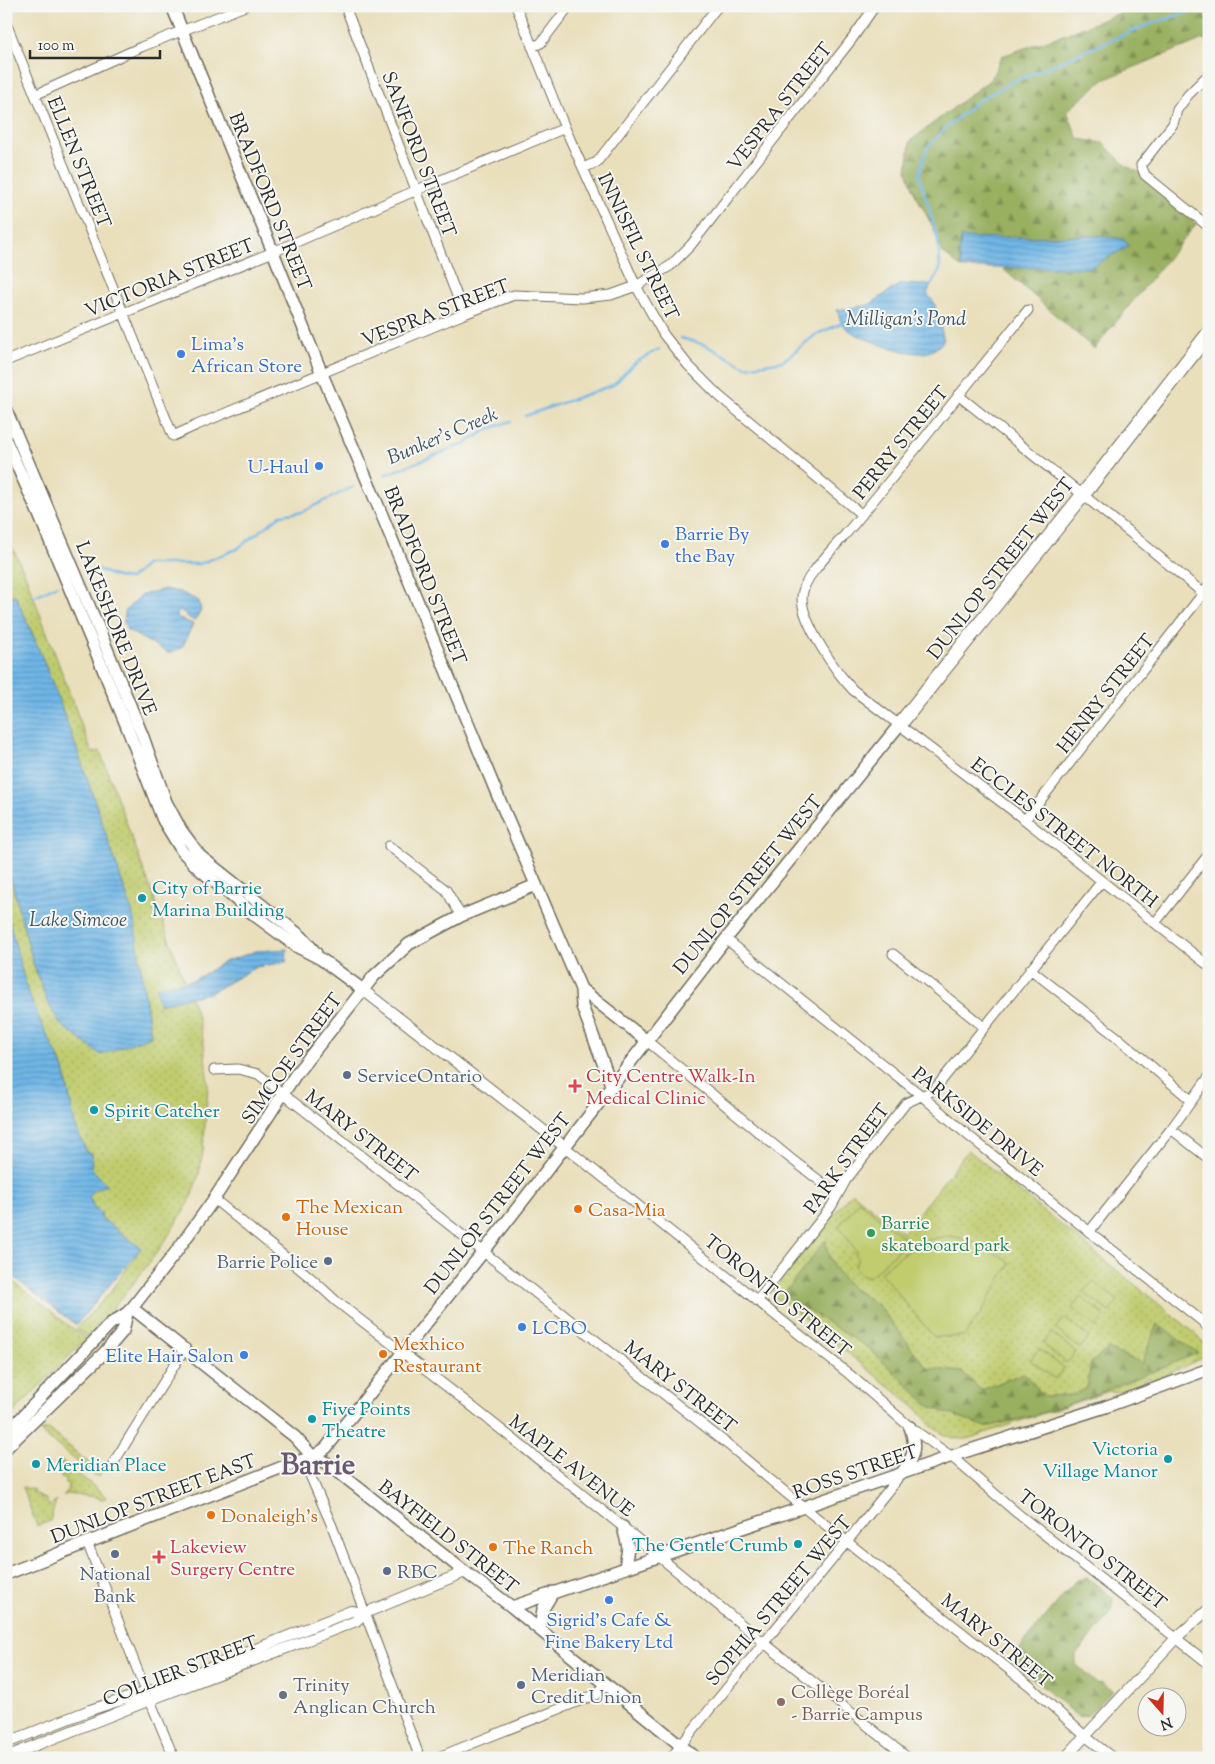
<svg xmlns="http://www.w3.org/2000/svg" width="1215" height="1764" font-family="'Sorts Mill Goudy',serif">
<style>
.green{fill:url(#green-dots);stroke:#767c4c}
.forest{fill:url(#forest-firs);stroke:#626e46}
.pitch{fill:#c0cc6e;stroke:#767c4c}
.water{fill:url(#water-rules);stroke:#4d7088}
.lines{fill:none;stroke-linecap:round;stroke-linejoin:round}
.stream{stroke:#6fb6e6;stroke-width:2.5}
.minor-casing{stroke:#6e6a5d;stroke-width:11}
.tertiary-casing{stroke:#6e6a5d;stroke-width:12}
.secondary-casing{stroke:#6e6a5d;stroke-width:14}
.primary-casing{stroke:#6e6a5d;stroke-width:16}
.minor{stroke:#fff;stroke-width:9}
.tertiary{stroke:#fff;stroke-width:10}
.secondary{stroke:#fff;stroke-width:11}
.primary{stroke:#fff;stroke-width:14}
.shop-dot{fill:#3f7fe0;stroke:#f6f6f2;stroke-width:2}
.culture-dot{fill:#0f9aa8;stroke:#f6f6f2;stroke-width:2}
.service-dot{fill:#5c6f8a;stroke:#f6f6f2;stroke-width:2}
.health-dot{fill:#e0444e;stroke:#f6f6f2;stroke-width:2}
.food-dot{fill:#e8710a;stroke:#f6f6f2;stroke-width:2}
.leisure-dot{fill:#2e9e5b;stroke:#f6f6f2;stroke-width:2}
.worship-dot{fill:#6b7280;stroke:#f6f6f2;stroke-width:2}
.education-dot{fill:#8d6e63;stroke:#f6f6f2;stroke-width:2}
.labels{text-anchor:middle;stroke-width:4;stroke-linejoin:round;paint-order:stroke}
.street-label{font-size:19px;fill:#2b2b2b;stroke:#f6f6f2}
.shop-label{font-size:19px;fill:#366cbe;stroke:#f6f6f2;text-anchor:start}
.culture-label{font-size:19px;fill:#0d838f;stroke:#f6f6f2;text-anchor:start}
.service-label{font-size:19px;fill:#4e5e75;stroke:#f6f6f2;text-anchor:start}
.health-label{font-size:19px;fill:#be3a42;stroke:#f6f6f2;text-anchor:start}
.food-label{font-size:19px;fill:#c56008;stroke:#f6f6f2;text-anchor:start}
.leisure-label{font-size:19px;fill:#27864d;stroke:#f6f6f2;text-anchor:start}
.worship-label{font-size:19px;fill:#5b616d;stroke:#f6f6f2;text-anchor:start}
.education-label{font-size:19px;fill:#785e54;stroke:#f6f6f2;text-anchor:start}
.water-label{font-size:20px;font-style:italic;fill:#3f5563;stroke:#f6f6f2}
.town-label{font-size:29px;font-weight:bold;fill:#695970;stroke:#f6f6f2}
</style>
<defs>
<pattern id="green-dots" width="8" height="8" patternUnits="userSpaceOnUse" patternTransform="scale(1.25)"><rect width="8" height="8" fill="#c0cc6e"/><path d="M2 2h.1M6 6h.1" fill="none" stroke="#a5af5f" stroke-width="1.8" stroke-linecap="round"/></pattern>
<pattern id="forest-firs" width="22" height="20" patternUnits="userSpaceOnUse" patternTransform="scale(1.25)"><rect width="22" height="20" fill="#98b061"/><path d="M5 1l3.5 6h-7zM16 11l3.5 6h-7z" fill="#7c8f50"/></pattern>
<pattern id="water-rules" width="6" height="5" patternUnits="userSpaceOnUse" patternTransform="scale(1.25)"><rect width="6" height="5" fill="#6fb6e6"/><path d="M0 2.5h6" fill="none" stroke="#5b94bb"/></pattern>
</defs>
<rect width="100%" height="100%" fill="#f6f6f2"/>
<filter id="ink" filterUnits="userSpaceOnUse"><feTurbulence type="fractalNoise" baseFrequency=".02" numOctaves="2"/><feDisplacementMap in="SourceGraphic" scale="10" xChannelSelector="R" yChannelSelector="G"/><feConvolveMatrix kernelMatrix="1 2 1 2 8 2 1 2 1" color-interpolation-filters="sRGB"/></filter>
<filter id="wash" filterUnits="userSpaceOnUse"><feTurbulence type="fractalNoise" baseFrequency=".0096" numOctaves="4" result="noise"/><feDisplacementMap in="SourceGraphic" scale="20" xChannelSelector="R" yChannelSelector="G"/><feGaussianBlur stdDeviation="1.12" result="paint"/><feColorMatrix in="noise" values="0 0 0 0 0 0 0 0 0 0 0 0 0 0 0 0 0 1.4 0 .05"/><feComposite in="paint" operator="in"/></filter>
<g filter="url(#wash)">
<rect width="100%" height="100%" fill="#e9dfbb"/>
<path class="green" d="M6 534 25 574 92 753 100 751 198 1018 204 1044 208 1086 203 1151 199 1174 189 1203 163 1244 130 1288 88 1337 76 1329 112 1290 141 1248 100 1217 102 1214 94 1207 89 1197 93 1191 107 1185 91 1168 92 1154 87 1153 75 1125 64 1069 42 1025 27 990 16 950 6 908V861L34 966 47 1001 61 1025 148 1015 131 908 73 738 34 637 15 595 6 598Z
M968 1150 1196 1334 1195 1335C1203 1342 1211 1347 1205 1357L1152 1381 1150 1378 1144 1380 1145 1383 1120 1392 1109 1391 967 1439C946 1441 929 1426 917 1409L782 1300 775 1299V1297H772L773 1290 852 1192 903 1233Z
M6 1276 86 1339 6 1420Z
M49 1429 89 1463 91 1462 96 1467 95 1469 101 1475 99 1477 94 1475 39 1431Z
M61 1460 62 1461 107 1497 100 1500 97 1497 66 1494 63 1496 69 1489 67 1488 69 1484 65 1483V1479L61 1478 62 1472 59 1471Z
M22 1487 34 1490 33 1493 40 1495V1498H45L49 1506 57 1501 55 1504 50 1521 37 1526Z"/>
<path class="forest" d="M1137 6H1209V40L1203 39 1103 80 1067 111 1078 139 1103 143 1126 166 1148 177 1165 198 1196 224 1094 349 1001 267 1089 268 1123 239 1100 236 961 238 959 255 962 268 943 253 932 225 915 194 907 171 910 141 991 79 1002 56 1077 30Z
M826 1240 827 1249 834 1268 852 1288 878 1305 927 1368 962 1372 981 1390 1024 1373 1044 1396 1073 1395 1087 1388 1091 1363 1108 1349 1142 1363 1157 1324 1198 1353 1082 1400 1033 1416 986 1427 931 1407 870 1349 783 1295Z
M1088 1578 1113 1598 1111 1613 1076 1655V1664L1097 1684 1102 1683 1113 1691 1088 1715 1078 1717 1016 1664V1652L1076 1580Z"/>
<path class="pitch" d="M859 1201 907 1241 871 1276C862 1277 857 1275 855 1266L858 1258 855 1254 857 1252 839 1226Z
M951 1236C973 1240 992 1250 1010 1263L982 1311 964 1336 934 1337 880 1272C901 1255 922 1237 951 1236Z
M1093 1281 1118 1301 1109 1312 1084 1292Z
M1081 1297 1105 1316 1096 1327 1072 1308Z
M1064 1318 1089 1337 1080 1348 1055 1329Z
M1051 1333 1076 1352 1067 1363 1043 1344Z
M1039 1349 1064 1368 1055 1379 1030 1360Z"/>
<path class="water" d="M1100 236 1123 239 1129 246 1089 268H962L959 255 961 238Z
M900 284 931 285 927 294 934 302 944 340C938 348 931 353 921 353 904 354 853 338 842 324 840 321 839 314 837 310L869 305Z
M165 589 180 592 199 601 201 611 194 621 186 616 187 614 179 611 176 617 193 624 182 648 168 653 127 630 124 623 125 611 141 595Z
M15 595C62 696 95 803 131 908L134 920 151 1036 101 1055 61 1025 47 1001 34 966 6 861V598Z
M6 908 27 990 42 1025 64 1069 75 1125 87 1153 92 1154 91 1168 107 1185 93 1191 89 1197 94 1207 102 1214 100 1217 141 1248 76 1325 6 1271Z
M287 949 286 962 256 967 210 993 159 1004 156 987 194 980 224 962 256 951Z"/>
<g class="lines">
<path class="stream" d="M931 285 940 269 938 240 919 175 927 148 947 127 976 102 1008 84 1142 27 1207 6
M681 338 705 345 746 367 783 361 815 335 842 323
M525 416 613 385 636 362 659 349
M384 475 464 444 489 429 511 421
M88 571C102 566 102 573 114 576 119 578 125 578 130 579L147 564H199L237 549 281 515 302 512 353 487
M33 597 57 585"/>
</g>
</g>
<g filter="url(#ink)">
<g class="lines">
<g class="minor-casing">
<path id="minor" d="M345 6 464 314
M516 6 565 128 636 286 664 335 688 365 718 395 862 515
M6 23 173 436 197 425 464 314 514 295 582 298 611 295 636 286 670 266 691 245 852 39 875 6
M532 47 541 43 569 6
M1209 74 1188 95 1177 110 1173 124 1141 165 1145 175 1209 227
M35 95 141 47 245 6
M583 168 597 162 718 6
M1028 310C973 377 919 446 863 513 848 533 829 551 814 571 808 578 802 589 802 598 802 623 836 672 853 690L1025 820 1209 966
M6 361 273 252 417 190 565 128
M958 395 1133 535 1209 598
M1025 820 1209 586
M389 846 446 890 461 916
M1155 923 1209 854
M726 939 922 1096 970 1137 1203 1322 1209 1329
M893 954 984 1027
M1030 969 1117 1037 1191 1100
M647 1041 790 1158 837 1194
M214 1070 238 1069 258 1074 731 1447 803 1507 1030 1686 1085 1736 1113 1758
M1171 1129 1209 1159
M565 1147 849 1374 910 1427 952 1457 1017 1513 1209 1664
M214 1199 311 1278 336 1301 464 1400 623 1527 763 1642 908 1758
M1089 1232 1171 1129 1209 1077
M757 1301 831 1207 846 1180 906 1103 934 1090 1102 881
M313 1457 309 1473 332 1526 420 1758
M114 1462 185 1348
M87 1542 141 1679 174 1758
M436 1758 597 1694 606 1684
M671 1758C746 1662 826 1570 901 1474"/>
</g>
<g class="tertiary-casing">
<path id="tertiary" d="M363 990 565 1147
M6 1743 90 1710 156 1689 351 1611 365 1613
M6 1757 160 1696 318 1636 356 1621 365 1613 465 1572
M1065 1758 1177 1637 1209 1609"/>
</g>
<g class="secondary-casing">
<path id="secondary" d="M172 6 273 252 322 374 379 508 497 794 581 989 582 1006 612 1087
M6 410 93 615 143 737 166 802 181 830 200 856 302 937 316 953
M6 441 38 512 127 727 163 820 182 851 198 868 257 917 296 946 321 959 363 990
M581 989 647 1041
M132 1308 295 1437 313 1457 327 1463 465 1572 512 1607 696 1758
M6 1434 110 1324 127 1313 132 1308 176 1252 214 1199 296 1074 374 976 409 944 461 916 536 885
M6 1448 105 1352 123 1331 127 1313
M901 1474C914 1457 917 1448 910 1427
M623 1527 628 1547 625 1568
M6 1574 293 1463 313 1457 326 1448 484 1251 726 939 900 724
M512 1607 964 1452 1105 1407 1209 1369
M540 1630 543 1609 553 1592"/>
</g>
<g class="primary-casing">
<path id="primary" d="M900 724 1082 496 1209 333"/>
</g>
<use href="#minor" class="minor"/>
<use href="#tertiary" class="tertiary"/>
<use href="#secondary" class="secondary"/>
<use href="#primary" class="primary"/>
</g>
</g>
<g class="shop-dot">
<circle cx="181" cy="354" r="5"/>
<circle cx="319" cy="466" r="5"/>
<circle cx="665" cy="544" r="5"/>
<circle cx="522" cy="1327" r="5"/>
<circle cx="244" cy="1355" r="5"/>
<circle cx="609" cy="1600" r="5"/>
</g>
<g class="culture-dot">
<circle cx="142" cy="898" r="5"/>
<circle cx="94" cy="1110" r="5"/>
<circle cx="312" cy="1419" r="5"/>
<circle cx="1168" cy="1459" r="5"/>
<circle cx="36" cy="1464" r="5"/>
<circle cx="798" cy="1544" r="5"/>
</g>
<g class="service-dot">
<circle cx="347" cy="1075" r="5"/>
<circle cx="328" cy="1261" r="5"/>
<circle cx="115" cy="1554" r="5"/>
<circle cx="387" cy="1571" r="5"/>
<circle cx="521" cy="1685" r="5"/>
</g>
<g class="health-dot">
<path d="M572.5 1078.5h5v5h5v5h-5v5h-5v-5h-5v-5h5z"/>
<path d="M156.5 1549.5h5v5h5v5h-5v5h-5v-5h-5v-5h5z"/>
</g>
<g class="food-dot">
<circle cx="578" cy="1209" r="5"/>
<circle cx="286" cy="1217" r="5"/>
<circle cx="383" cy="1354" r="5"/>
<circle cx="211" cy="1515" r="5"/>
<circle cx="493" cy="1547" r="5"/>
</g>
<circle class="leisure-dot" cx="871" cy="1233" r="5"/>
<circle class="worship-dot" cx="283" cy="1695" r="5"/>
<circle class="education-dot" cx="781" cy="1702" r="5"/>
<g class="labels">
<g class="street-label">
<text transform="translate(779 106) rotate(-52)" y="7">VESPRA STREET</text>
<text transform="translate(420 154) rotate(69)" y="7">SANFORD STREET</text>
<text transform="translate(80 162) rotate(68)" y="7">ELLEN STREET</text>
<text transform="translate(271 201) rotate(68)" y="7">BRADFORD STREET</text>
<text transform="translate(639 246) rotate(64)" y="7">INNISFIL STREET</text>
<text transform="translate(169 277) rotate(-22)" y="7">VICTORIA STREET</text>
<text transform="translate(435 312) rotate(-21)" y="7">VESPRA STREET</text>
<text transform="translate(900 442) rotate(-51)" y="7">PERRY STREET</text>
<text transform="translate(1000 568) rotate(-52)" y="7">DUNLOP STREET WEST</text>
<text transform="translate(426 575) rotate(68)" y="7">BRADFORD STREET</text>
<text transform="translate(117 628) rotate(68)" y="7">LAKESHORE DRIVE</text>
<text transform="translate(1105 693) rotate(-52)" y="7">HENRY STREET</text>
<text transform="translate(1065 832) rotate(38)" y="7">ECCLES STREET NORTH</text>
<text transform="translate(747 884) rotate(-51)" y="7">DUNLOP STREET WEST</text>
<text transform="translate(291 1058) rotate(-54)" y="7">SIMCOE STREET</text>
<text transform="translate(978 1121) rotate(39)" y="7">PARKSIDE DRIVE</text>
<text transform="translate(362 1135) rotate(38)" y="7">MARY STREET</text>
<text transform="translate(846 1158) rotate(-54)" y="7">PARK STREET</text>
<text transform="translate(497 1203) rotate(-52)" y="7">DUNLOP STREET WEST</text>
<text transform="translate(778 1295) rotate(39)" y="7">TORONTO STREET</text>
<text transform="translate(681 1386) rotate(38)" y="7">MARY STREET</text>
<text transform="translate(572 1465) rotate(38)" y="7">MAPLE AVENUE</text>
<text transform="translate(855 1471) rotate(-19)" y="7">ROSS STREET</text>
<text transform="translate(153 1498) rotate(-21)" y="7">DUNLOP STREET EAST</text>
<text transform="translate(449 1536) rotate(38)" y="7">BAYFIELD STREET</text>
<text transform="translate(1093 1549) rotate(38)" y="7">TORONTO STREET</text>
<text transform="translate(778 1600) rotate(-50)" y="7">SOPHIA STREET WEST</text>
<text transform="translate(997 1640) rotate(39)" y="7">MARY STREET</text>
<text transform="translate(180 1670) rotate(-21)" y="7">COLLIER STREET</text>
</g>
<g class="shop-label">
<text x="191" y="350">Lima's<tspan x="191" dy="22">African Store</tspan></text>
<text x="309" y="473" text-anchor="end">U-Haul</text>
<text x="675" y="540">Barrie By<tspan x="675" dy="22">the Bay</tspan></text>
<text x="532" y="1334">LCBO</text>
<text x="234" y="1362" text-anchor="end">Elite Hair Salon</text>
<text x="609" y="1626" text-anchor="middle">Sigrid's Cafe &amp;<tspan x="609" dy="22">Fine Bakery Ltd</tspan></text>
</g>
<g class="culture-label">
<text x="152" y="894">City of Barrie<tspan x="152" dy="22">Marina Building</tspan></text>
<text x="104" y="1117">Spirit Catcher</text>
<text x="322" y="1415">Five Points<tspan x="322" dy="22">Theatre</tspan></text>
<text x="1158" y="1455" text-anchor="end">Victoria<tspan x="1158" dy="22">Village Manor</tspan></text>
<text x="46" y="1471">Meridian Place</text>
<text x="788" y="1551" text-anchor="end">The Gentle Crumb</text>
</g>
<g class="service-label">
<text x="357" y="1082">ServiceOntario</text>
<text x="318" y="1268" text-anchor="end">Barrie Police</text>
<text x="397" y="1578">RBC</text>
<text x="115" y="1580" text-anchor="middle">National<tspan x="115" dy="22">Bank</tspan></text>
<text x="531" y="1681">Meridian<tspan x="531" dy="22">Credit Union</tspan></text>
</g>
<g class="health-label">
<text x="586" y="1082">City Centre Walk-In<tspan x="586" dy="22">Medical Clinic</tspan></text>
<text x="170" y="1553">Lakeview<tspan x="170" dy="22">Surgery Centre</tspan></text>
</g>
<g class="food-label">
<text x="296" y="1213">The Mexican<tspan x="296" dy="22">House</tspan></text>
<text x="588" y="1216">Casa-Mia</text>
<text x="393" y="1350">Mexhico<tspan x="393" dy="22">Restaurant</tspan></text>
<text x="221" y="1522">Donaleigh’s</text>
<text x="503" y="1554">The Ranch</text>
</g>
<g class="leisure-label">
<text x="881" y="1229">Barrie<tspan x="881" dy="22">skateboard park</tspan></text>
</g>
<g class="worship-label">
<text x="293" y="1691">Trinity<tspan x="293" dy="22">Anglican Church</tspan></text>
</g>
<g class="education-label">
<text x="791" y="1698">Collège Boréal<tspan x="791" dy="22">- Barrie Campus</tspan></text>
</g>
<g class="water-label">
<text x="906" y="325">Milligan's Pond</text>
<text transform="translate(442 435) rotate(-23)" y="7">Bunker's Creek</text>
<text x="78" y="926">Lake Simcoe</text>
</g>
<g class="town-label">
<text x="318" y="1474">Barrie</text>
</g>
</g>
<rect width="1215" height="1764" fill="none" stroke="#f6f6f2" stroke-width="25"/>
<g transform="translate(1162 1712) rotate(160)"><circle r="24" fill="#f6f6f2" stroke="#a5a5a2"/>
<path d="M0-4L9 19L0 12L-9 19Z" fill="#c8321e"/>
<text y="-8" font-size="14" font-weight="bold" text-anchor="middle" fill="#2b2b2b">N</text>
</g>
<path d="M30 50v8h130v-8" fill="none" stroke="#2b2b2b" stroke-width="2.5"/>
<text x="38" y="50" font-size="15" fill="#2b2b2b" stroke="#f6f6f2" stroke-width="4" paint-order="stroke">100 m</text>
</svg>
